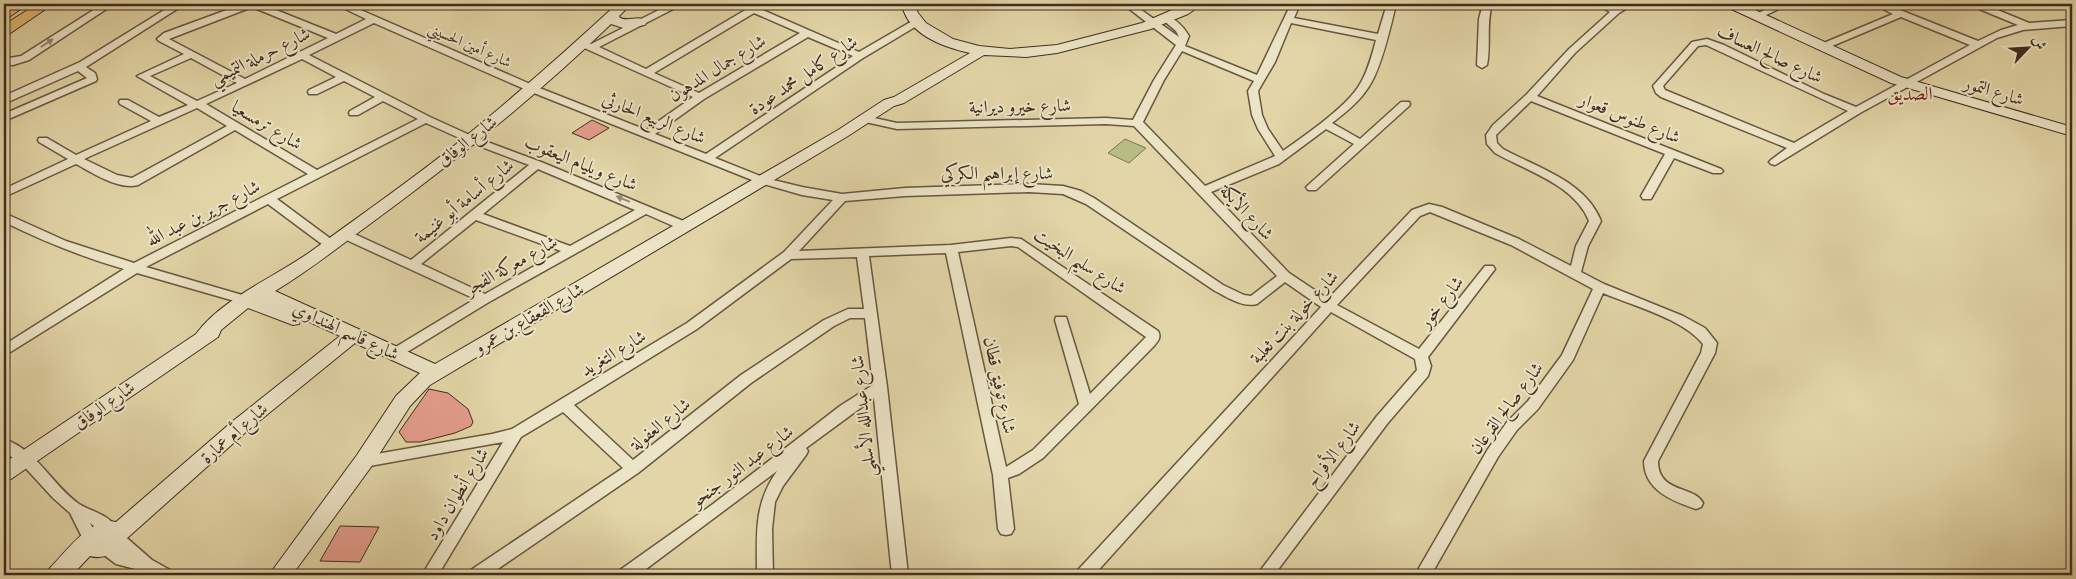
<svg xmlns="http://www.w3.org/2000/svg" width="2076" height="579" font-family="'IM FELL Great Primer',Amiri,serif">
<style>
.green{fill:#b5bd85;stroke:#7a7552}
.building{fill:#e49d8d;stroke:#402d1f}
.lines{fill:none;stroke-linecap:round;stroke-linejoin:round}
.street-casing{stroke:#685741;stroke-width:3}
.secondary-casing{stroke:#402d1f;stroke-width:2}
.primary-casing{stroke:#402d1f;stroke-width:2}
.street{fill:#ece4c6;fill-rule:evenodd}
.secondary{fill:#ece4c6;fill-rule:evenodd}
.primary{fill:#e1ba74;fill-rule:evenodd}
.oneway{fill:#968872}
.labels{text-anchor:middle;stroke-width:4;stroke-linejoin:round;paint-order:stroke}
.far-street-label{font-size:15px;fill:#402d1f;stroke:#ece4c6}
.street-label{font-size:18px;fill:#402d1f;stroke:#ece4c6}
.neighbourhood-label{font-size:19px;fill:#7a1f14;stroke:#ece4c6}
</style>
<rect width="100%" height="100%" fill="#e2d5a7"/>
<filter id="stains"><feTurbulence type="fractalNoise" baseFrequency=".004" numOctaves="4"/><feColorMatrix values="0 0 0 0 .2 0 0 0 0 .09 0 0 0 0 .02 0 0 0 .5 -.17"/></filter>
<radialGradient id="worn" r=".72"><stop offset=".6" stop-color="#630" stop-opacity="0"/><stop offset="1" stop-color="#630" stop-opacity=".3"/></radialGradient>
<path class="green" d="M1125 139 1146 148 1129 163 1108 153Z"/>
<path class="building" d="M592 120 609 128 589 140 572 133Z
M429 389 448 393 468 409 473 422 471 426 455 433 420 442H406L399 432Z
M340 526 379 527 360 562 320 561Z"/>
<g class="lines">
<g class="street-casing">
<path id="street" d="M103 4H114L29 60 13 65H4V59L21 56Z
M174 4H185L86 67 95 73 97 79 96 81 4 121V114L87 78 78 71 8 102 4 103V96L80 62Z
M243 4H261L336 34 366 19 335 4H347L537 87 646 130 693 97 580 46V42L591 44 671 4H683L599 47 646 69 747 9 738 4H749L859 52 914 20H920V24L863 58 715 158 765 178 802 187 842 194 905 188 1029 184 1063 186 1081 191 1094 198 1223 285 1244 295 1251 296 1277 276 1134 126 1106 124 897 129 861 121 860 119 865 116 897 123 1106 118 1133 120 1154 80 1176 45 1123 4H1133L1179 37 1176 31 1163 20 1168 17C1178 20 1184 28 1189 36L1185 46 1257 75 1291 4H1300L1294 18 1378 34 1387 4H1396C1391 26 1381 70 1368 88 1359 102 1345 113 1332 123L1360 139 1401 102H1409L1410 104 1409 106 1316 190H1308L1306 187 1354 144 1326 129 1279 164 1211 192 1289 273 1328 299 1412 210 1429 204 1442 207 1519 239 1571 266 1576 246 1589 221C1575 185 1527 171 1495 153L1487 144 1486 135 1493 125 1526 95 1569 49 1610 12 1596 4H1607L1616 7 1623 4H1634L1619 13 1575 53 1537 96 1721 169 1723 171 1721 173H1713L1674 158 1651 199H1643L1641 196 1665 154 1531 101 1496 135 1497 143 1503 149C1538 168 1585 181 1601 221L1588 246 1581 272 1604 284 1683 316 1705 328 1717 343 1715 353 1658 461C1658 494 1694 485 1703 503L1701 507 1696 509C1672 501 1644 490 1644 461L1701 353 1703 344C1683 319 1634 306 1603 293L1573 360 1538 409 1517 430 1498 457 1431 575H1415L1488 449 1507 422 1528 401 1562 355 1593 289 1511 245 1430 212 1420 216 1337 305 1419 349 1485 266H1493L1495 269 1428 357 1431 366 1428 376 1387 424 1274 575H1257L1377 416 1417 370 1415 359 1331 312 1094 575H1076L1078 570 1321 307 1285 282 1257 304C1243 308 1227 297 1215 291L1086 204 1063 194 1029 192 905 196 845 201 799 251 951 245 1011 238 1021 239 1158 331C1162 338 1157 342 1153 347L1043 458 1019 474 1008 478 1014 529 1011 534 1006 535 1001 534 998 529 993 475 946 253 869 256 887 387 908 575H892L874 398 806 448 808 451 806 455 783 486 775 502 772 529 773 575H757C757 536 753 505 777 471L638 575H618L620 570 713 504 840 406 873 385 865 318H850L834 326 751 383 638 473 489 575H469L471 570 623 468 563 412 521 437 438 575H422L503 442 364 467 359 465 357 461 359 457 492 434 512 429 687 323 784 252 833 200 802 195 757 182 529 91 374 23 309 55 430 117 474 137 541 162 688 223 690 226 688 229H680L646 214 489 302 399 357H389L387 354 389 351 475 299 340 237 338 234 340 231H348L411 260 529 165 466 141 426 123 277 199 335 242 337 245 335 248H327L268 204 146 267 249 297 251 300 249 303 245 304 137 273 4 356V345L124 269C82 257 43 241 4 222V213L66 241 134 263 308 174 235 130 138 185C118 190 93 173 76 164L4 197V189L68 159 39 142 38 140 39 138H47L76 155 151 121 120 104 119 102 120 100H128L159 117 188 105 137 76 184 54 159 41 157 39 164 33ZM252 7 328 38 245 79 169 39ZM754 13 800 33 699 93 654 73ZM1291 23 1376 40C1372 55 1368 71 1360 84 1348 106 1304 136 1283 151L1268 129 1262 115 1258 91 1275 62ZM808 37 853 56 706 154 655 134 704 99ZM1182 51 1254 81 1248 91 1252 115 1258 129 1275 156 1205 186 1143 122 1164 80ZM191 58 237 83 197 101 150 76ZM302 59 336 77 309 90 308 92 309 94H317L344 81 375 97 350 111 349 113 350 115H358L383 101 418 119 317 170 206 104ZM197 108 227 126 132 178 117 175 84 159ZM538 169 635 210 570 246 483 214ZM476 220 561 251 485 294 421 264ZM1011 246 1018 247 1146 337 1090 394 1067 320 1066 317H1056L1055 320 1079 404 1033 450 1006 467 958 252ZM857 257 864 309H848L824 320 741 375 633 460 574 405 697 329 791 259Z
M892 4H905L914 8 909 11Z
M1483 4H1492C1486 24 1491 45 1487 65L1482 68 1477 65 1479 19Z
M1777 4H1789L1760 18 1757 19 1752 16Z
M1873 4H1885L1978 41 2001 30 2018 25 1972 6 1971 4H1983L2029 23 2072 20V26L2023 30 1997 38 1860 113 1775 165 1771 164 1769 162 1771 160 1787 148 1661 97 1656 93 1653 86 1692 42 1707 39 1724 45 1824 94 1856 107 1970 45 1901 17 1825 49H1819V45L1893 14ZM1706 45 1848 111 1794 143 1665 90 1663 86 1698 46Z
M4 439C37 450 52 485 79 504 92 512 109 514 117 529L115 532 121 533 152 560 170 570 172 575H150L143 571 116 564 100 552 97 547 100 542 105 540 111 542 108 538 110 535 104 534 90 523 99 540 96 545 91 546 86 545 70 513 53 498 21 463 4 452Z"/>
</g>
<g class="secondary-casing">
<path id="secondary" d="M617 4H631L619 16 620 18C629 22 640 14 647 22L645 25 623 28 611 24C537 95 457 160 374 221 341 245 310 270 275 291L435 364 838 130 884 100 894 97 970 53C943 47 907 34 902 4H914L918 13 926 23 953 39 979 46 1010 49 1057 45 1142 23 1186 4H1202L1188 14 1151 29 1057 53 1026 57 984 55 904 103 894 106 848 136 430 385 410 406 371 467 292 575H269L357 455 396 396 420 373 355 343 247 431 125 540C118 553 103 560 90 556L72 575H47L50 568C66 552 91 516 116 522L233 421 340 336 301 318 299 324 293 325 248 308 221 330 218 337 11 479 4 481V463L196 334C224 296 279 276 317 247 365 212 414 178 460 141 514 97 566 51 617 4Z
M1725 4H1742L1901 77 2072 127V136L1891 83 1727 7Z"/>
</g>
<g class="primary-casing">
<path id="primary" d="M11 4H28L9 17 4 18V8Z
M37 4H53L9 34 4 35V25Z"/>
</g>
<use href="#street" class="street"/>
<use href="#secondary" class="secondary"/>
<use href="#primary" class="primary"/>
</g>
<defs><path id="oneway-solid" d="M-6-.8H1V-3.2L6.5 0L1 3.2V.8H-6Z" transform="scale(1.25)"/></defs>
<g class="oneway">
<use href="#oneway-solid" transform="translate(47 43) rotate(-33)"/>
<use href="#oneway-solid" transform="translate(623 199) rotate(-157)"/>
</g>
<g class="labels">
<g class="far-street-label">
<text transform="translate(470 45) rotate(24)" y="5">شارع أمين الحسيني</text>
</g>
<g class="street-label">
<text transform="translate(1770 54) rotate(25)" y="6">شارع صالح العساف</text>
<text transform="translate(260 56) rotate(-26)" y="6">شارع حرملة التميمي</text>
<text transform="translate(717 68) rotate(-32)" y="6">شارع جمال المدهون</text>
<text transform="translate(803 75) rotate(-34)" y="6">شارع كامل محمد عودة</text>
<text transform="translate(1994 91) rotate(17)" y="6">شارع التمور</text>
<text transform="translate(1020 106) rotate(-1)" y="6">شارع خيرو ديرانية</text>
<text transform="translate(654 118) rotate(22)" y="6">شارع الربيع الحارثي</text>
<text transform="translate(1630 118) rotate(22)" y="6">شارع طنوس قعوار</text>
<text transform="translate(267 125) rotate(31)" y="6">شارع ترمسعيا</text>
<text transform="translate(467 141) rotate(-38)" y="6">شارع الوفاق</text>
<text transform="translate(581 163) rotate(22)" y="6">شارع ويليام اليعقوب</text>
<text x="997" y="179">شارع إبراهيم الكركي</text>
<text transform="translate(464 201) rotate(-39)" y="6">شارع أسامة أبو غنيمة</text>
<text transform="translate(1247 212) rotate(47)" y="6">شارع الأيكة</text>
<text transform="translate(203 213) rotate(-27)" y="6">شارع جرير بن عبد الله</text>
<text transform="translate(1080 261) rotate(33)" y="6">شارع سليم البخيت</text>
<text transform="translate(511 265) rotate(-29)" y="6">شارع معركة الفجر</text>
<text transform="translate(1441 302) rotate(-52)" y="6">شارع خور</text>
<text transform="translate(1294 317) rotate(-47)" y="6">شارع خولة بنت ثعلبة</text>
<text transform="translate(529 318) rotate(-30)" y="6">شارع القعقاع بن عمرو</text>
<text transform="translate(346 331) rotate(25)" y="6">شارع قاسم الهنداوي</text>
<text transform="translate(613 353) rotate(-31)" y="6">شارع التغريد</text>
<text transform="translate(1000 385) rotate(78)" y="6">شارع توفيق قطان</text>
<text transform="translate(104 405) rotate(-35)" y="6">شارع الوفاق</text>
<text transform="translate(1506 408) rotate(-53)" y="6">شارع صالح القرعان</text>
<text transform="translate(863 416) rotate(-96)" y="6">شارع عبدالله الأسلمي</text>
<text transform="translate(660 424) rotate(-39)" y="6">شارع العفولة</text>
<text transform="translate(234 433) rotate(-41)" y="6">شارع أم عمارة</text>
<text transform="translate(1333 454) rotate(-53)" y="6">شارع الأفراح</text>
<text transform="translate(742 466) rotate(-37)" y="6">شارع عبد النور جنحو</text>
<text transform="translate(457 494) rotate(-59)" y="6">شارع أنطوان داود</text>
</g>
<g class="neighbourhood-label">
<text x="1910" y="100">الصديق</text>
</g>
</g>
<rect width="2076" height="579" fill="none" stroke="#e2d5a7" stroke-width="20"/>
<rect x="5" y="5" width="2066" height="569" fill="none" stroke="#402d1f" stroke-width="2.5"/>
<rect x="10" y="10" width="2056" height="559" fill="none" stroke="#402d1f"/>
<g transform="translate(2028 48) rotate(65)" stroke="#ece4c6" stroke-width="4" paint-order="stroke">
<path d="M0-4L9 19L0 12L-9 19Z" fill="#402d1f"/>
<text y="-8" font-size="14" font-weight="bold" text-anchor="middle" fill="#402d1f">ش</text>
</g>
<rect width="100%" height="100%" filter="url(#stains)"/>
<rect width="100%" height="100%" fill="url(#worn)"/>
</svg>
